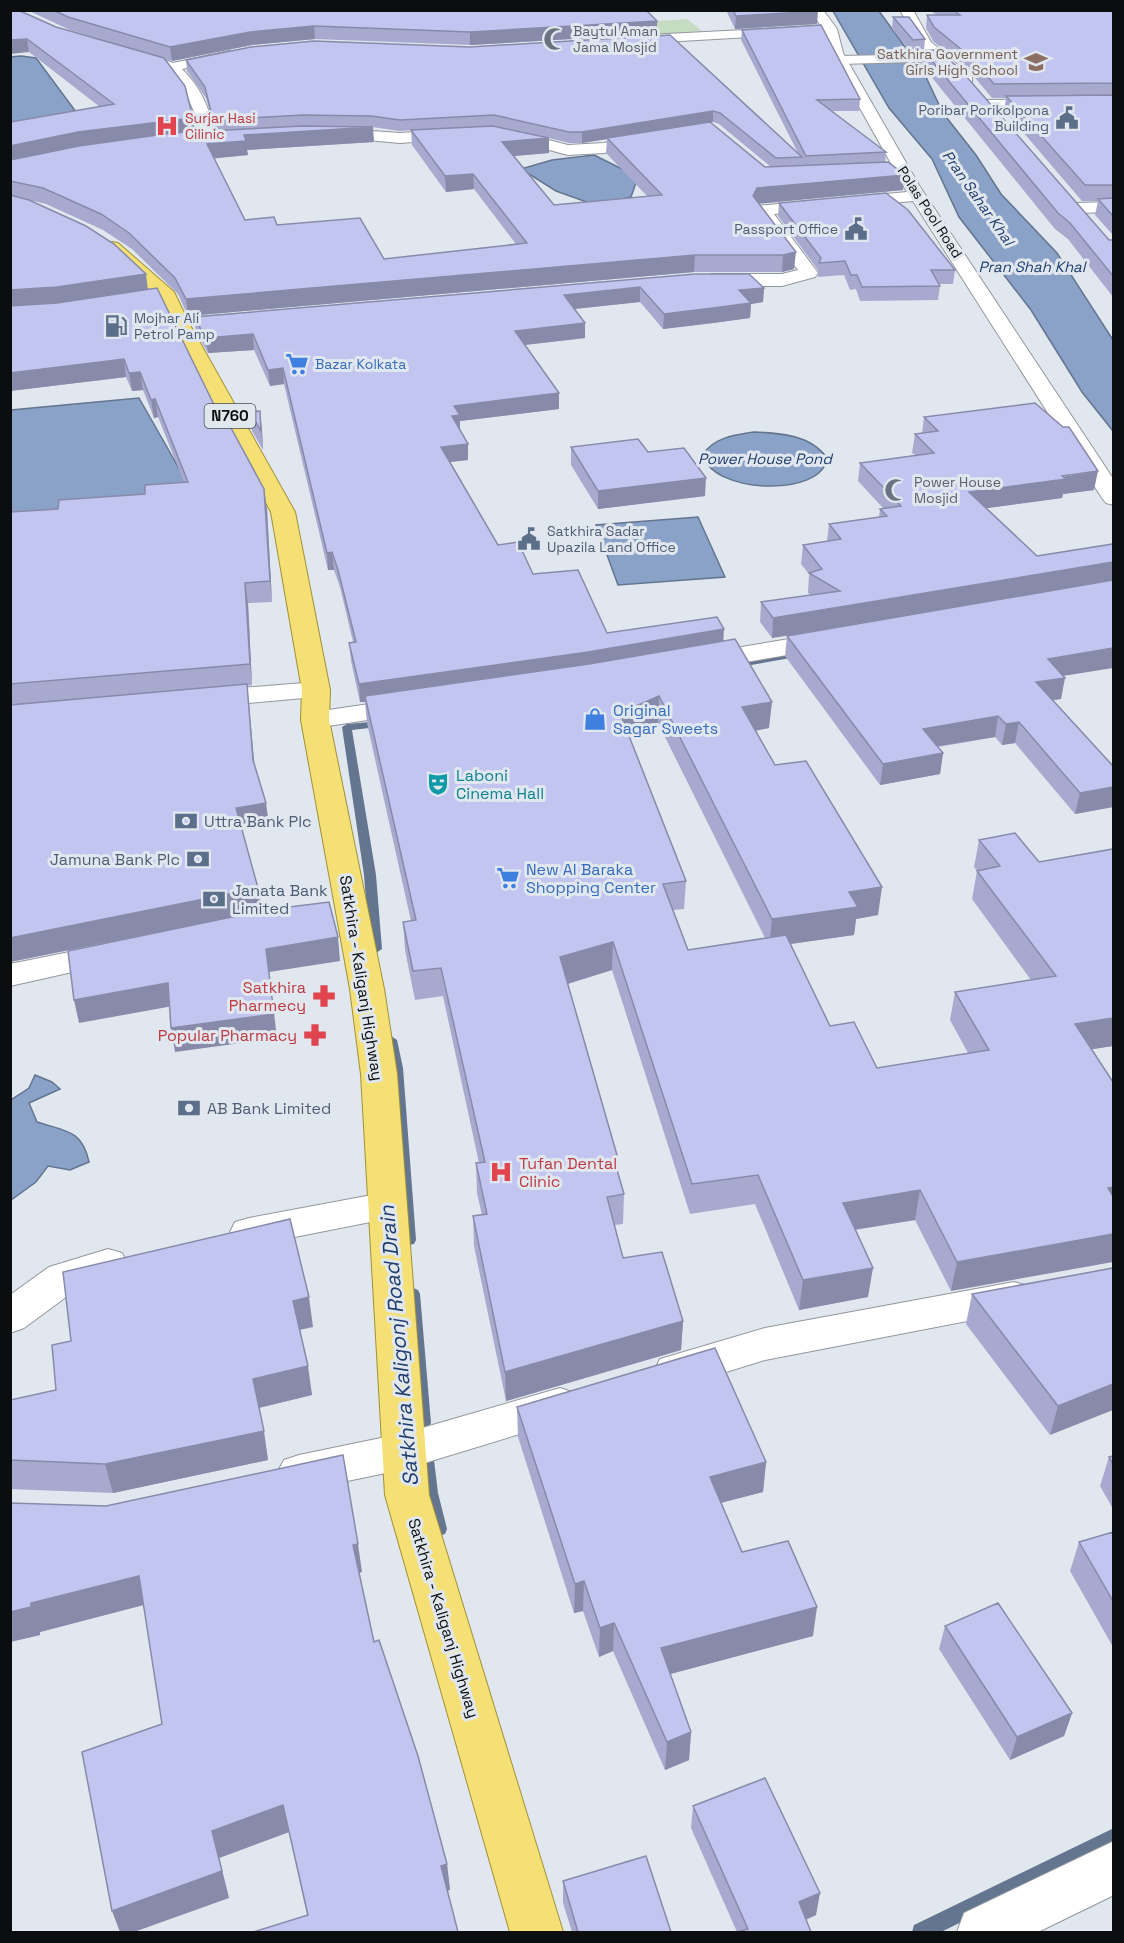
<svg xmlns="http://www.w3.org/2000/svg" width="1124" height="1943" font-family="'Space Grotesk',sans-serif">
<style>
.green{fill:#c5dcc2}
.water{fill:#8aa1c8;stroke:#647590;stroke-width:1.5}
.lines{fill:none;stroke-linecap:round;stroke-linejoin:round}
.stream{fill:#647590;fill-rule:evenodd}
.minor-casing{stroke:#92979d;stroke-width:2}
.tertiary-casing{stroke:#92979d;stroke-width:2}
.secondary-casing{stroke:#92979d;stroke-width:2}
.trunk-casing{stroke:#a1913a;stroke-width:2}
.minor{fill:#fff;fill-rule:evenodd}
.tertiary{fill:#fff;fill-rule:evenodd}
.secondary{fill:#fff;fill-rule:evenodd}
.trunk{fill:#f4e074;fill-rule:evenodd}
.wall{fill:#a8a9cf;fill-rule:evenodd}
.shaded-wall{fill:#888aa9}
.building{fill:#c3c5f1;stroke:#888aa9;stroke-width:1.5}
.labels{text-anchor:middle;stroke-width:6;stroke-linejoin:round;paint-order:stroke}
.far-worship-label{font-size:14px;fill:#5b616d;stroke:#e1e7ee;text-anchor:start}
.far-education-label{font-size:14px;fill:#785e54;stroke:#e1e7ee;text-anchor:end}
.far-service-label{font-size:14px;fill:#4e5e75;stroke:#e1e7ee;text-anchor:end}
.far-health-label{font-size:14px;fill:#be3a42;stroke:#e1e7ee;text-anchor:start}
.far-street-label{font-size:14px;fill:#0b0d0f;stroke:#e1e7ee}
.far-shop-label{font-size:14px;fill:#366cbe;stroke:#e1e7ee;text-anchor:start}
.far-water-label{font-size:15px;font-style:italic;fill:#203d6e;stroke:#e1e7ee}
.shield{fill:#e1e7ee;stroke:#4b4e52;stroke-width:1.5}
.shield-label{font-size:15px;font-weight:bold;fill:#0b0d0f}
.shop-label{font-size:16px;fill:#366cbe;stroke:#e1e7ee;text-anchor:start}
.culture-label{font-size:16px;fill:#0d838f;stroke:#e1e7ee;text-anchor:start}
.service-label{font-size:16px;fill:#4e5e75;stroke:#e1e7ee;text-anchor:start}
.street-label{font-size:16px;fill:#0b0d0f;stroke:#e1e7ee}
.health-label{font-size:16px;fill:#be3a42;stroke:#e1e7ee;text-anchor:end}
.near-water-label{font-size:21px;font-style:italic;fill:#203d6e;stroke:#e1e7ee}
</style>
<rect width="100%" height="100%" fill="#e1e7ee"/>
<path class="green" d="M687 19 702 31 606 38 591 26Z"/>
<path class="water" d="M833 11H879L924 73 943 113 976 155 1001 194 1057 253 1113 340V431L1082 392 1031 310 959 217 932 159 889 108Z
M21 56 36 58 82 120 11 133 10 57Z
M594 155 638 177 631 197 595 205 556 191 521 169 552 160Z
M139 398 193 493 11 529V410Z
M754 432C781 433 811 435 827 458 823 498 710 494 703 454 715 437 735 435 754 432Z
M698 517 725 577 618 585 596 525Z
M35 1075 52 1082 60 1089 29 1103 37 1122C64 1131 82 1129 89 1162L70 1170 48 1166 36 1182 11 1200V1100L29 1088Z"/>
<g class="lines">
<path class="stream" d="M799 651 804 654 802 656 734 668 729 665 734 662Z
M382 721 387 724 386 726 352 730 376 875 382 949 376 953 370 949 364 875 342 727 347 724Z
M391 1036 397 1040 403 1068 416 1240 414 1244 409 1245 404 1244 402 1240 391 1068 385 1040Z
M413 1288 418 1290 420 1294 431 1423 428 1428 423 1429 418 1428 415 1423 406 1294 408 1290Z
M425 1445 431 1447 433 1452 438 1493 447 1529 445 1534 439 1536 433 1534 431 1529 422 1493 417 1452 419 1447Z
M1114 1828V1847L941 1932H912L914 1925Z"/>
<g class="minor-casing">
<path id="minor" d="M1014 1282 1028 1286 1034 1297 1028 1308 1014 1312 765 1360 675 1388 660 1383 654 1371 660 1359 765 1328Z
M560 1388 575 1393 581 1405 575 1417 405 1469 299 1491 284 1486 277 1473 284 1460 299 1455 405 1433Z"/>
</g>
<g class="tertiary-casing">
<path id="tertiary" d="M823 10 837 29 843 53 920 187 1114 480V505L1106 503 1102 498 913 201 774 214 818 273 815 277 782 286H711L702 280 711 274H782L798 270 754 210 756 206 907 192 829 53 824 33 627 44 620 40 627 36 821 26 811 11Z
M900 10H913L931 42 972 77V83H962L921 47Z
M229 51 234 52V58L182 69C201 88 212 110 213 138L205 143 200 141 195 114 185 91 171 74 148 60 155 56 173 63Z
M1114 99V107L986 108 979 104 986 100Z
M329 128 400 133 457 129 465 134 457 139 400 143 324 136 321 133 324 130Z
M505 129 568 145 604 143 652 134 660 139 652 144 604 153 568 155 500 137 497 134Z
M1114 202V212L1076 213 1068 208 1076 203Z
M316 682 326 684 330 690 326 696 204 707 194 705 190 699 194 693 204 691Z
M114 943 126 946 130 953 126 960 10 986V964Z
M388 1192 401 1196 407 1206 401 1216 249 1246 235 1242 230 1232 235 1222 249 1218Z
M108 1249 122 1253 128 1264 122 1275 77 1289 24 1328 10 1333V1295L49 1267Z
M1114 1841V1895L1038 1932H957L964 1913Z"/>
</g>
<g class="secondary-casing">
<path id="secondary" d="M942 54 949 58 947 61 840 64 833 60 840 56Z
M831 632 840 634 844 640 840 646 699 670 690 668 686 662 690 656 699 654Z
M410 698 420 700 424 706 420 712 315 728 305 726 301 720 305 714 315 712Z"/>
</g>
<g class="trunk-casing">
<path id="trunk" d="M112 242 118 243 174 292 190 325 295 512 330 690 329 720 384 989 397 1074 429 1495 563 1932H510L385 1495 361 1074 350 989 301 720 302 690 271 512 170 325 159 298 106 251 103 247 106 243Z"/>
</g>
<use href="#minor" class="minor"/>
<use href="#tertiary" class="tertiary"/>
<use href="#secondary" class="secondary"/>
<use href="#trunk" class="trunk"/>
</g>
<path class="wall" d="M10 10 193 118 195 131 215 130 206 98 187 71 186 60 470 47 670 35 798 153 741 40 742 30 860 99 859 111H832L886 152 885 163 905 175 903 190 759 203 794 269 782 272H694L188 316 178 294 132 249 103 230 46 204 25 199 148 289 219 415 267 509 272 602 248 603 252 685 247 686 254 764 269 825 242 829 258 888 261 911 10 962V512L58 509 145 494 184 482 158 417 154 418 143 390 132 391 126 377 10 391V121L11 122 100 107 29 52ZM710 122H713L719 124 771 167H765ZM372 127 400 131 411 130 412 145 446 192 474 189 516 244 384 259 277 225 245 220 214 158 248 155 247 150 374 142ZM549 138 569 143H582L607 139 606 153 648 197 554 205 514 156 549 153Z
M27 10H646L657 21V34L470 45 315 39 252 45 172 61 70 30Z
M726 10H817V24L735 29Z
M929 10H1113V235L1095 215 1098 201H1082L1004 110 1006 98H992L971 73 933 41 926 28 927 15H937Z
M893 17 925 39 924 50 1109 240H1113V297L1068 239 1055 229 921 64 922 52H911L892 29Z
M779 203 955 270 953 284H939L940 286 938 300 860 301 856 289 850 290 844 275 818 277V270L778 216Z
M695 274 764 288 763 302 751 304 750 318 713 323 663 329 640 302 574 309 585 323V338L525 345 559 393V409L460 421V431L468 460 450 462 498 545 533 574 607 633 723 641 769 728 756 731 775 765 878 915 856 919 854 935 790 944 830 1026 877 1068 968 1053 950 1020 955 992 1031 980 972 899 977 871 974 867 979 840 1015 833 1113 1046 1092 1049 951 1291 915 1220 855 1230 868 1297 799 1310 755 1204 690 1214 612 970 568 984 617 1155 616 1168 624 1194 623 1224 614 1225 623 1258 683 1321 681 1350 506 1401 474 1246 473 1216 482 1215 477 1193 476 1163H479L443 996 415 1000 405 950 403 922 411 921 367 723 365 702H360L351 661 349 643 353 642 340 587 334 570H328L284 384 270 386 254 350 208 353 196 332 194 317ZM658 723 765 938 688 950 673 910 684 909 686 881 628 736Z
M250 412 262 430 263 450 252 431Z
M924 417 1094 490 1063 494 1062 498 986 508 1037 556 1063 676 1061 699 1052 700 1113 766V807L1075 814 1015 743 1002 745 995 737 938 747 943 753 940 774 880 785 785 656 787 636 979 603 772 638 760 622 761 602 811 595 808 593 809 574 801 564 803 545 827 541 829 524 879 517 880 509 883 508 858 481 860 463 915 455 912 453 915 434H922Z
M571 447 648 452 705 496 598 509 571 465Z
M1113 1268 1050 1435 966 1324 972 1294Z
M313 1327 300 1330 312 1395 259 1408 268 1460 113 1493 10 1489V1400L56 1390 52 1345Z
M517 1407 766 1462 763 1492 721 1503 742 1552 813 1636 670 1674 691 1732 689 1760 665 1770 613 1651 599 1657 583 1611 574 1613 518 1437Z
M1113 1456V1509L1100 1486 1109 1457Z
M10 1503 362 1572 359 1573 374 1642 447 1864 450 1890 307 1915 289 1832 219 1858 229 1898 162 1724 144 1605 40 1632V1635L10 1642Z
M1113 1532V1647L1070 1571 1079 1542Z
M945 1626 1072 1713 1064 1736 1010 1760 939 1649Z
M693 1806 816 1915 806 1920 737 1932 691 1828Z
M563 1881 671 1932H572L563 1903Z"/>
<path class="shaded-wall" d="M818 11 817 24 735 29 736 16Z
M657 21V34L470 45V32Z
M314 26 315 39 252 45 172 61 170 47 250 32Z
M27 39 29 52 10 54V40Z
M713 111V122L582 143V132Z
M193 118 195 132 10 162V146L78 132Z
M373 127 374 142 247 150 248 155 209 159 207 144 244 135Z
M549 138V153L502 157V142Z
M473 174 474 189 446 192 445 176Z
M905 175 903 190 756 204 753 196 757 188Z
M796 252 794 269 782 272 783 255Z
M695 255 694 272 188 316 186 299Z
M146 274 148 291 60 304 10 308V290Z
M640 287V302L564 310V295Z
M764 288 763 302 751 304 750 318 713 323 663 329 664 314 739 290Z
M585 323V338L515 346V331Z
M253 334 254 350 208 353 206 338Z
M124 359 126 377 10 391V373Z
M283 368 284 384 270 386 268 370Z
M140 372 143 390 132 391 129 373Z
M559 393V409L460 421V431L452 416 454 406Z
M155 399 158 417 154 418 151 400Z
M260 411 262 430 263 450 261 431Z
M468 444V460L441 463V447Z
M1098 471 1094 490 1063 494 1062 498 966 511 969 492Z
M706 478 705 496 598 509V491Z
M264 489 267 509 272 602 270 581Z
M332 552 334 570H328L327 553Z
M1113 562V581L772 638 773 618Z
M245 583 248 603 252 685 250 664Z
M724 629 723 647 365 696V702H360L359 684Z
M1113 648V668L1044 679 1048 659Z
M1065 678 1061 699 1032 703 1036 682Z
M247 684 249 705 256 781 253 760Z
M659 696 658 723 619 740 620 713Z
M772 702 769 728 740 733 742 707Z
M998 716 995 737 920 749 923 729Z
M1019 722 1015 743 1002 745 1006 724Z
M943 753 940 774 880 785 883 764Z
M1113 787V807L1075 814 1080 793Z
M266 803 269 825 239 830 236 808Z
M882 887 878 915 856 919 854 935 769 947 772 919 849 892Z
M258 888 261 911 10 962V938Z
M338 937 340 961 269 972 277 1038 175 1052 171 1028 266 949Z
M613 942 612 970 560 986V957Z
M168 983 173 1006 79 1023 74 1000Z
M1113 1016V1046L1068 1053 1075 1024Z
M1113 1187V1215L1108 1188Z
M920 1190 915 1220 839 1232 843 1203Z
M1113 1234V1262L951 1291 957 1262Z
M873 1268 868 1297 799 1310 803 1280Z
M309 1297 313 1327 297 1330 293 1301Z
M683 1321 681 1350 506 1401 505 1372Z
M308 1366 312 1395 258 1408 253 1379Z
M1113 1384V1410L1050 1435 1058 1406Z
M264 1431 268 1460 113 1493 105 1464Z
M766 1462 763 1492 708 1506 710 1477Z
M358 1544 362 1572 357 1573 353 1545Z
M139 1576 147 1604 40 1632V1635L10 1642V1612L31 1603Z
M584 1581 583 1611 574 1613 575 1584Z
M817 1607 813 1636 659 1677 661 1648Z
M614 1623 613 1651 599 1657 600 1628Z
M1072 1713 1064 1736 1010 1760 1017 1737Z
M691 1732 689 1760 665 1770 667 1742Z
M283 1805 289 1832 219 1858 229 1898 134 1932H120L112 1911 212 1831Z
M447 1864 450 1890 443 1892 441 1866Z
M820 1893 816 1915 795 1924 799 1902Z"/>
<path class="building" d="M10 10H18L56 27 164 58 185 86 193 118 78 132 10 146V121L11 122 114 104 27 39 10 40Z
M53 10H646L657 21 470 32 314 26 250 32 170 47 68 17Z
M733 10H817L818 11 736 16Z
M953 10H1113V83L994 84 973 59 934 27 927 15H960Z
M893 17H909L925 39 913 40Z
M821 25 860 99 817 100 886 152 806 156 742 30Z
M670 35 802 157 776 158 720 113 713 111 582 132H569L494 115 400 120 371 116 303 115 213 120 205 87 186 60 251 47 314 41 470 47Z
M923 50H938L959 68 1109 240H1113V276L1070 223 1058 213Z
M1113 95V185H1085L1006 96Z
M710 122 765 167 888 162 905 175 757 188 753 196 796 252 783 255H695L186 299 175 278 129 233 101 214 43 188 10 181V160L79 146 172 133 303 126 373 127 244 135 246 141 207 144 245 220 274 217 277 225 360 218 384 259 527 243 473 174 445 176 411 130 493 126 549 138 502 142 554 205 662 195 607 138Z
M886 193 908 210 955 270H931L940 286 862 287 857 275H851L845 261 819 263 821 258 779 203Z
M10 195 29 200 86 226 114 244 146 274 57 287 10 290Z
M1113 198V216L1098 199Z
M695 274H749L764 288 739 290 751 303 713 308 664 314 640 287 564 295 585 323 515 331 559 393 454 406 460 415 452 416 468 444 441 447 498 545 518 542 533 574 578 570 607 633 717 617 724 629 588 652 359 684 349 643 356 642 338 570 332 552 327 553 283 368 268 370 253 334 206 338 194 317Z
M157 288 219 415H224L264 489 270 581 245 583 250 664 10 684V512L58 509 59 500 145 494V485L188 482 155 399 151 400 140 372 129 373 124 359 10 373V306L57 303Z
M1035 403 1063 427H1069L1098 471 1062 476 1066 479 969 492 1037 556 1113 544V562L773 618 761 602 840 591 809 573 822 569 803 545 841 539 829 524 887 516 880 509 901 506 860 463 934 453 915 434 938 431 924 417Z
M260 411 261 431 250 412Z
M638 439 648 452 684 448 706 478 598 491 571 447Z
M1113 580V648L1048 659 1065 678 1036 682 1113 766V787L1080 793 1019 722 1006 724 998 716 923 729 943 753 883 764 787 636Z
M735 639 772 702 742 707 775 765 806 761 882 887 849 892 858 907 772 919 659 696 620 713 686 881 663 884 688 950 786 935 830 1026 854 1022 877 1068 989 1050 955 992 1056 976 977 871 1000 866 979 840 1015 833 1039 862 1113 849V1018L1075 1024 1113 1082V1187L1108 1188 1113 1196V1234L957 1262 920 1190 843 1203 873 1268 803 1280 758 1175 692 1184 613 942 560 957 617 1155 613 1156 624 1194 607 1197 623 1258 662 1252 683 1321 505 1372 473 1216 487 1214 476 1163 485 1162 441 968 413 971 403 922 416 920 365 696 589 664Z
M247 684 253 760 266 803 236 808 258 888 10 938V705Z
M329 902 338 937 266 949 274 1014 171 1028 168 983 74 1000 68 951 265 910Z
M290 1219 309 1297 293 1301 308 1366 253 1379 264 1431 105 1464 10 1460V1400L56 1390 52 1345 71 1341 63 1272Z
M1113 1268V1384L1058 1406 972 1294Z
M715 1348 766 1462 710 1477 742 1552 788 1541 817 1607 661 1648 691 1732 667 1742 614 1623 600 1628 584 1581 575 1584 517 1407Z
M343 1455 358 1544 353 1545 374 1642 379 1640 418 1756 447 1864 441 1866 458 1932H253L308 1915 283 1805 212 1831 222 1871 112 1911 82 1752 162 1724 139 1576 31 1603V1607L10 1612V1503L106 1506Z
M1113 1456V1464L1109 1457Z
M1113 1532V1601L1079 1542Z
M998 1603 1072 1713 1017 1737 945 1626Z
M765 1778 820 1893 799 1902 811 1932H737L748 1929 693 1806Z
M646 1856 671 1932H578L563 1881Z"/>
<defs>
<g id="mosque-bare" transform="scale(1.8)"><path d="M3.5-4.9A6 6 0 1 0 3.5 4.9A5 5 0 1 1 3.5-4.9Z" fill="#6b7280" stroke="#e1e7ee" stroke-width="2.5" paint-order="stroke"/></g>
<g id="school-bare" transform="scale(1.8)"><path d="M0-5L7-2L0 1L-7-2ZM-4 1L0 2.5L4 1V4Q0 6-4 4Z" fill="#8d6e63" stroke="#e1e7ee" stroke-width="2.5" paint-order="stroke"/></g>
<g id="civic-bare" transform="scale(1.8)"><path d="M-.6-6.5H3V-4.5H.6V-3L4-1V1h2V6H-6V1h2V-1L-.6-3ZM-1.2 2.5V6h2.4V2.5Z" fill="#5c6f8a" stroke="#e1e7ee" stroke-width="2.5" paint-order="stroke"/></g>
<g id="hospital-bare" transform="scale(1.8)"><path d="M-5-5h3v3.5h4V-5h3V5h-3V1.5h-4V5h-3Z" fill="#e0444e" stroke="#e1e7ee" stroke-width="2.5" paint-order="stroke"/></g>
<g id="fuel-bare" transform="scale(1.8)"><path d="M-5.5-6h7V0h2V4h1.3V-2.5L3-4.5l.8-.8L6-3V5H2.5V1h-1V6h-7ZM-4.2-4.7v3.2H.2V-4.7Z" fill="#5c6f8a" stroke="#e1e7ee" stroke-width="2.5" paint-order="stroke"/></g>
<g id="supermarket-bare" transform="scale(1.8)"><path d="M-6-5.5h2.5l.6 2H6L4.5 2H-2.5L-4.4-4H-6ZM-1.5 3.2a1.3 1.3 0 1 0 .1 0ZM3 3.2a1.3 1.3 0 1 0 .1 0Z" fill="#3f7fe0" stroke="#e1e7ee" stroke-width="2.5" paint-order="stroke"/></g>
<g id="shop-bare" transform="scale(1.8)"><path d="M-5-2.5h2.3a2.7 3.5 0 0 1 5.4 0H5L5.5 6h-11ZM-1.5-2.5h3a1.5 2.3 0 0 0-3 0Z" fill="#3f7fe0" stroke="#e1e7ee" stroke-width="2.5" paint-order="stroke"/></g>
<g id="theatre-bare" transform="scale(1.8)"><path d="M-5-5.5Q0-4 5-5.5V0Q5 5 0 6Q-5 5-5 0ZM-3.3-2.5H-1v1.5H-3.3ZM1-2.5H3.3v1.5H1ZM-2.8 1Q0 5.5 2.8 1Z" fill="#0f9aa8" stroke="#e1e7ee" stroke-width="2.5" paint-order="stroke"/></g>
<g id="bank-bare" transform="scale(1.8)"><path d="M-6-4H6V4H-6ZM0-2.3a2.3 2.3 0 1 0 0 4.6a2.3 2.3 0 1 0 0-4.6Z" fill="#5c6f8a" stroke="#e1e7ee" stroke-width="2.5" paint-order="stroke"/></g>
<g id="pharmacy-bare" transform="scale(1.8)"><path d="M-2-6h4v4h4v4h-4v4h-4v-4h-4v-4h4Z" fill="#e0444e" stroke="#e1e7ee" stroke-width="2.5" paint-order="stroke"/></g>
</defs>
<g fill-rule="evenodd">
<use href="#mosque-bare" x="555" y="39"/>
<use href="#school-bare" x="1036" y="62"/>
<use href="#civic-bare" x="1067" y="118"/>
<use href="#hospital-bare" x="167" y="126"/>
<use href="#civic-bare" x="856" y="229"/>
<use href="#fuel-bare" x="116" y="326"/>
<use href="#supermarket-bare" x="297" y="364"/>
<use href="#mosque-bare" x="896" y="490"/>
<use href="#civic-bare" x="529" y="539"/>
<use href="#shop-bare" x="595" y="719"/>
<use href="#theatre-bare" x="438" y="784"/>
<use href="#bank-bare" x="186" y="821"/>
<use href="#bank-bare" x="198" y="859"/>
<use href="#supermarket-bare" x="508" y="878"/>
<use href="#bank-bare" x="214" y="899"/>
<use href="#pharmacy-bare" x="324" y="996"/>
<use href="#pharmacy-bare" x="315" y="1035"/>
<use href="#bank-bare" x="189" y="1108"/>
<use href="#hospital-bare" x="501" y="1172"/>
</g>
<g class="labels">
<g class="far-worship-label">
<text x="573" y="36">Baytul Aman<tspan x="573" dy="16">Jama Mosjid</tspan></text>
<text x="914" y="487">Power House<tspan x="914" dy="16">Mosjid</tspan></text>
</g>
<g class="far-education-label">
<text x="1018" y="59">Satkhira Government<tspan x="1018" dy="16">Girls High School</tspan></text>
</g>
<g class="far-service-label">
<text x="1049" y="115">Poribar Porikolpona<tspan x="1049" dy="16">Building</tspan></text>
<text x="838" y="234">Passport Office</text>
<text x="134" y="323" text-anchor="start">Mojhar Ali<tspan x="134" dy="16">Petrol Pamp</tspan></text>
<text x="547" y="536" text-anchor="start">Satkhira Sadar<tspan x="547" dy="16">Upazila Land Office</tspan></text>
</g>
<g class="far-health-label">
<text x="185" y="123">Surjar Hasi<tspan x="185" dy="16">Cilinic</tspan></text>
</g>
<g class="far-street-label">
<text transform="translate(930 212) rotate(57)" y="5">Polas Pool Road</text>
</g>
<g class="far-shop-label">
<text x="315" y="369">Bazar Kolkata</text>
</g>
<g class="far-water-label">
<text transform="translate(978 198) rotate(55)" y="5">Pran Sahar Khal</text>
<text x="1032" y="272">Pran Shah Khal</text>
<text x="765" y="464">Power House Pond</text>
</g>
<rect class="shield" x="204.5" y="404" width="51" height="24" rx="4.5"/>
<g class="shield-label">
<text x="230" y="421">N760</text>
</g>
<g class="shop-label">
<text x="613" y="716">Original<tspan x="613" dy="18">Sagar Sweets</tspan></text>
<text x="526" y="875">New Al Baraka<tspan x="526" dy="18">Shopping Center</tspan></text>
</g>
<g class="culture-label">
<text x="456" y="781">Laboni<tspan x="456" dy="18">Cinema Hall</tspan></text>
</g>
<g class="service-label">
<text x="204" y="827">Uttra Bank Plc</text>
<text x="180" y="865" text-anchor="end">Jamuna Bank Plc</text>
<text x="232" y="896">Janata Bank<tspan x="232" dy="18">Limited</tspan></text>
<text x="207" y="1114">AB Bank Limited</text>
</g>
<g class="street-label">
<text transform="translate(362 978) rotate(81)" y="6">Satkhira - Kaliganj Highway</text>
<text transform="translate(444 1618) rotate(73)" y="6">Satkhira - Kaliganj Highway</text>
</g>
<g class="health-label">
<text x="306" y="993">Satkhira<tspan x="306" dy="18">Pharmecy</tspan></text>
<text x="297" y="1041">Popular Pharmacy</text>
<text x="519" y="1169" text-anchor="start">Tufan Dental<tspan x="519" dy="18">Clinic</tspan></text>
</g>
<g class="near-water-label">
<text transform="translate(399 1346) rotate(-95)" y="7">Satkhira Kaligonj Road Drain</text>
</g>
</g>
<rect width="1124" height="1943" fill="none" stroke="#0b0d0f" stroke-width="24"/>
</svg>
